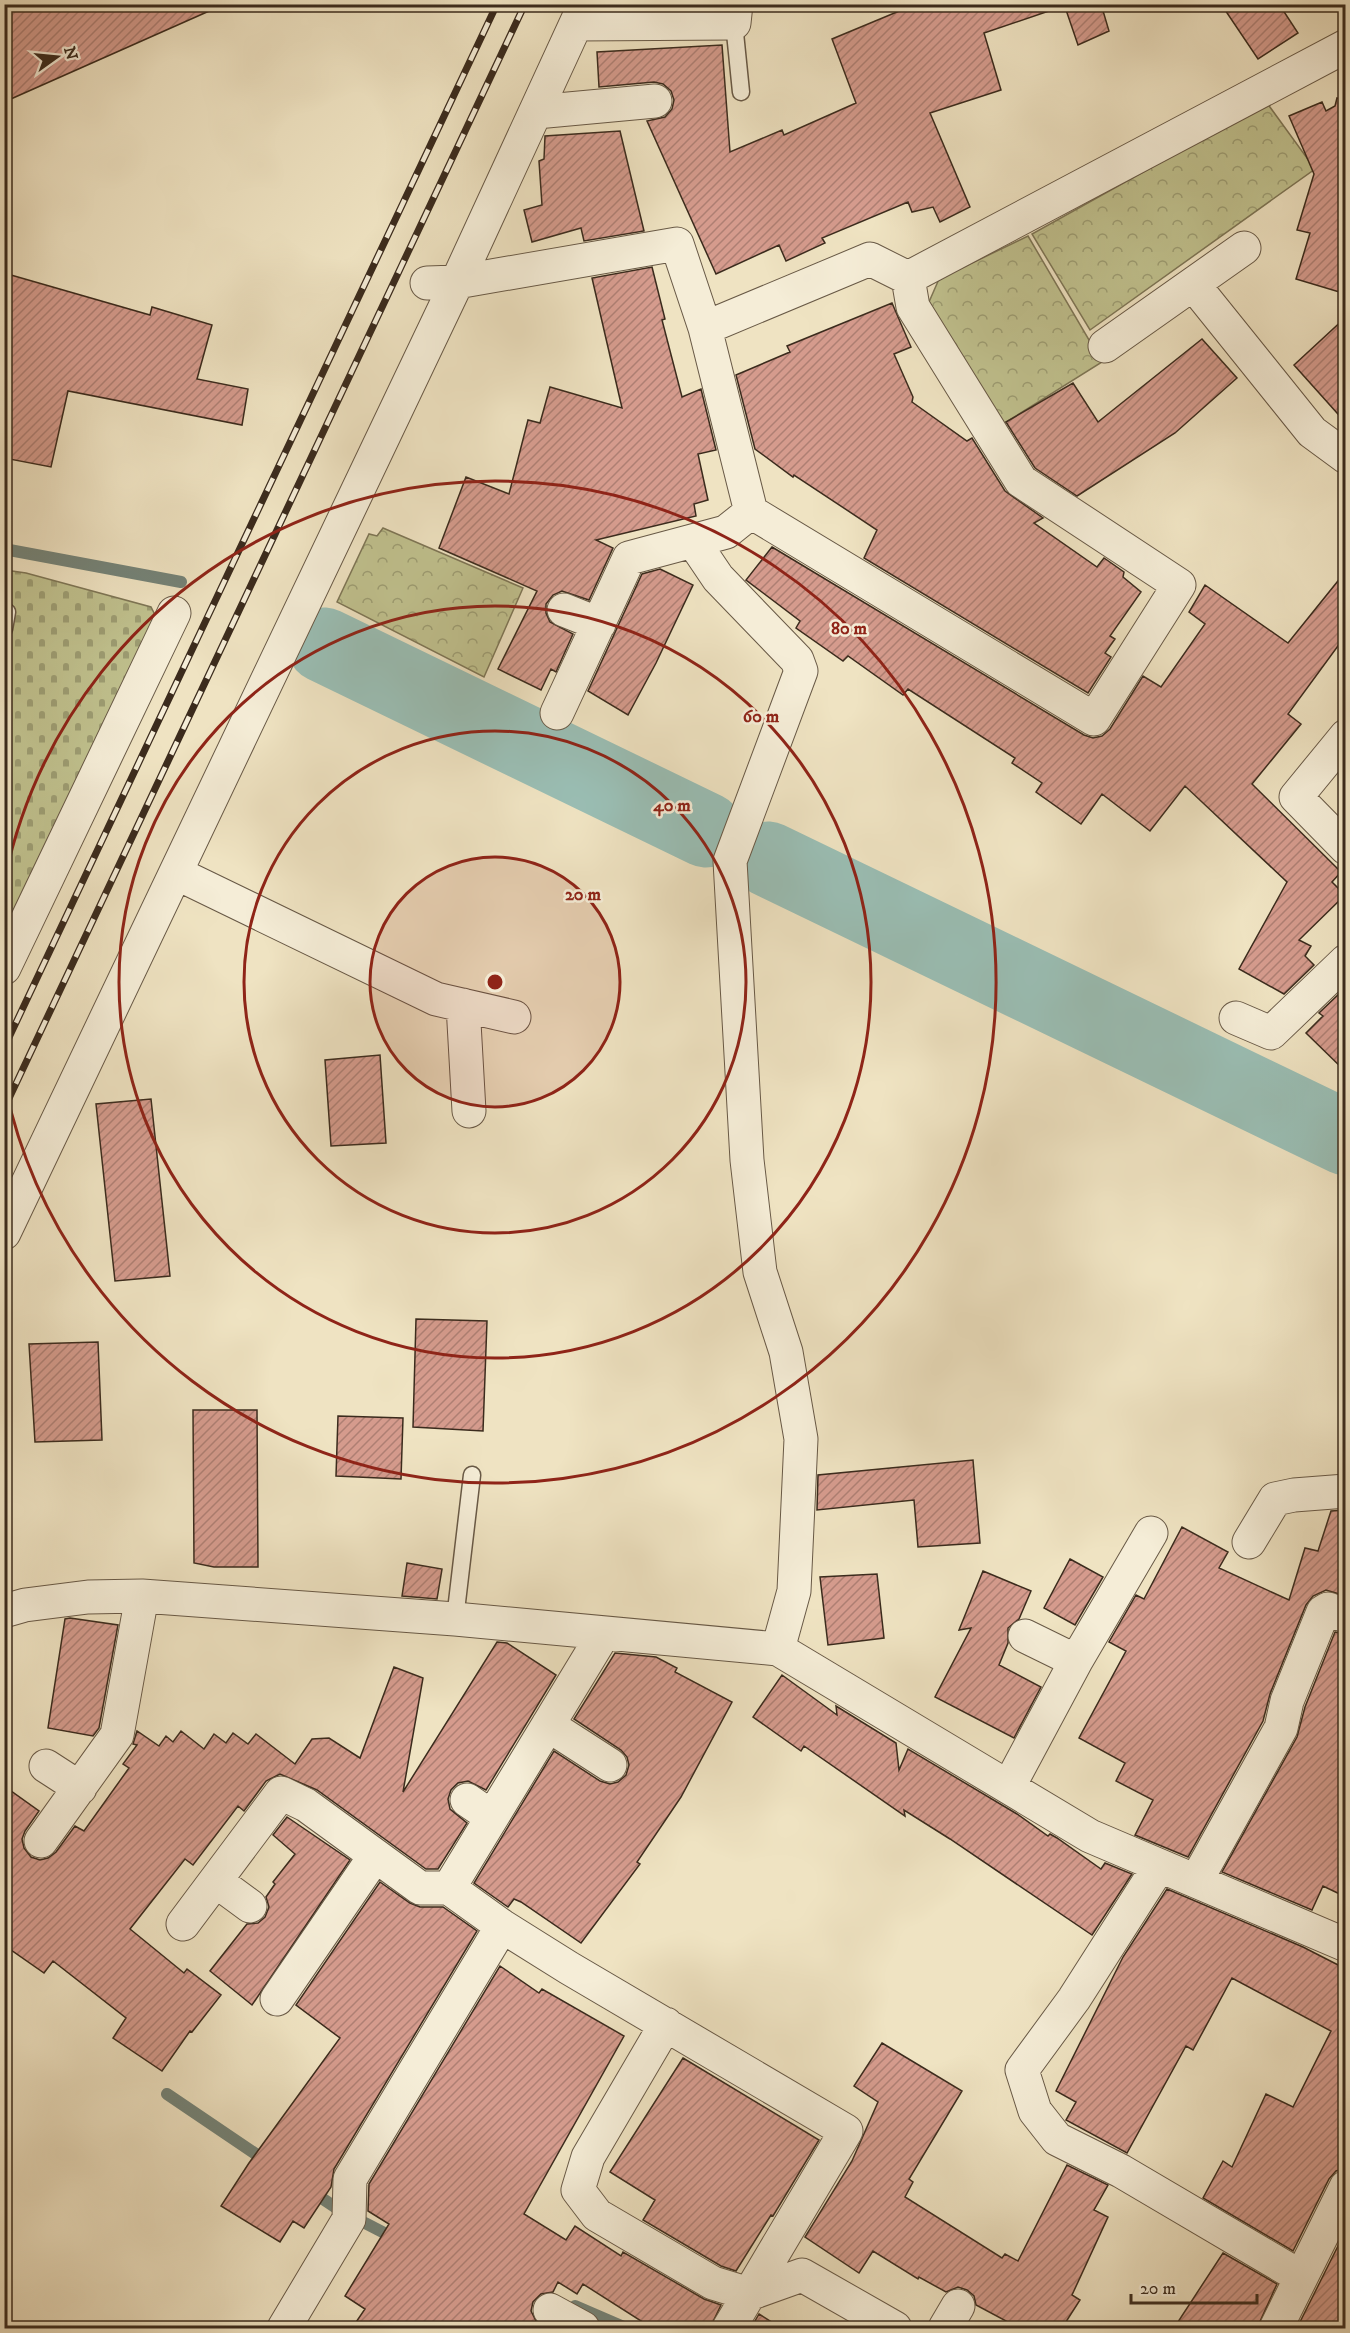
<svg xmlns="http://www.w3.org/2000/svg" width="1350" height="2333" font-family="'IM FELL DW Pica',serif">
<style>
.forest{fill:url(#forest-crowns);stroke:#7e7656;stroke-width:1.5}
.cemetery{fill:url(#cemetery-stones);stroke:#7e7656;stroke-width:1.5}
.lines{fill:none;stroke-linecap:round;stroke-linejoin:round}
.stream{stroke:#748378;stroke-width:12}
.river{stroke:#9abeb4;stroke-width:75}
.building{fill:url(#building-hatch);stroke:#3b2b1d;stroke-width:1.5}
.lane-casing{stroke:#685946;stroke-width:19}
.street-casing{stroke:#685946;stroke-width:35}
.lane{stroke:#f5edd7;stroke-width:16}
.street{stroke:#f5edd7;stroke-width:33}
.rail-casing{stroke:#3b2b1d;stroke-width:7}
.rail{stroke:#f5edd7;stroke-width:4.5;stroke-dasharray:14;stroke-linecap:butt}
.ring{fill:none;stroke:#8f2418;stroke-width:3}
.centre{fill:#8f2418;stroke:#f5edd7;stroke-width:3}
.ring-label{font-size:18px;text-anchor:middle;font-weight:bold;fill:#8f2418;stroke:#f5edd7;stroke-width:5;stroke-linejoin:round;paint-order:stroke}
</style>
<defs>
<pattern id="forest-crowns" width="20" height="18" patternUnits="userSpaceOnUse" patternTransform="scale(1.5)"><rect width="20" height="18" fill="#c0c18e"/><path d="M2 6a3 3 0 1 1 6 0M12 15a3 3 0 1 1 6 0" fill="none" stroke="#9d9d73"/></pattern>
<pattern id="cemetery-stones" width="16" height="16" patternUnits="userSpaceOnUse" patternTransform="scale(1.5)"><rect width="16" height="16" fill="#c0c18e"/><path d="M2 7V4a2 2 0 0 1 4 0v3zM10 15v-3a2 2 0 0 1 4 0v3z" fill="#9d9d73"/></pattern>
<pattern id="building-hatch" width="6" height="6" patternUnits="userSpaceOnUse" patternTransform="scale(1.5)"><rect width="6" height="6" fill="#d59b8d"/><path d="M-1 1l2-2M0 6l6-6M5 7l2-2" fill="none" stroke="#ae7f73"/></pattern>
</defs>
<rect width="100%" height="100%" fill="#efe3c2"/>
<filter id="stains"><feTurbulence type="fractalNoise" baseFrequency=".00333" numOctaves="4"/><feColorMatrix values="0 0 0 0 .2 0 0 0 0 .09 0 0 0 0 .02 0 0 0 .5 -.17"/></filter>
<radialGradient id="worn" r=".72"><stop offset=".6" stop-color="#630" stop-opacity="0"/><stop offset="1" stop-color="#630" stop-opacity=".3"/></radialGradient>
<path class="forest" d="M1267 103 1315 169 1090 330 1032 234Z
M1028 236 1102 362 1003 424 929 302 939 279Z
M383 528 523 588 484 677 337 602 369 534 377 536Z"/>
<path class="cemetery" d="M5 570 26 573 151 607 156 617 5 933Z"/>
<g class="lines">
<path class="stream" d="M4 549 181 582
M167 2094 269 2163
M311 2191 335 2207
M365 2223 398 2240
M575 2306 626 2328"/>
<path class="river" d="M324 645 706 830
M768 859 1346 1138"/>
</g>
<path class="building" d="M4 4H225L4 102Z
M916 4H1048L1049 11 984 33 1001 90 930 113 970 207 940 222 933 207 912 212 908 202 822 238 825 243 786 261 779 245 716 274 647 121 665 117 672 109 674 100 671 91 663 84 654 82 599 87 597 52 722 45 730 152 782 130 784 135 856 103 832 39Z
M1064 4H1101L1109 31 1078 45Z
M1221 4H1279L1298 33 1258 59Z
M1337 98 1346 100V294L1296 279 1310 233 1297 230 1314 174 1289 116 1322 102 1326 111 1335 106Z
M620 131 644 231 584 241 581 228 532 242 524 210 542 205 539 161 544 159 545 136Z
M652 267 665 319 662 320 682 397 701 389 716 450 698 454 708 500 694 504 696 516 596 540 613 548 589 600 562 591 553 595 546 604V613L550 622 573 634 556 672 551 669 541 690 498 669 537 591 439 548 466 477 509 494 528 420 540 423 550 387 622 408 592 278Z
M4 273 150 315 152 307 212 325 197 379 248 389 242 425 68 391 51 467 4 458Z
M892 303 911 347 894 354 913 397 912 402 967 441 972 438 1005 491 1043 518 1034 523 1097 567 1104 558 1124 572 1123 577 1141 592 1110 636 1115 639 1105 653 1111 657 1088 693 864 558 877 530 794 475 793 477 755 449 736 375 790 352 787 346Z
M1346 317V423L1294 365Z
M1202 339 1237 378 1175 433 1077 496 1035 468 1006 422 1073 383 1098 422Z
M772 547 1084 735 1093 738 1102 736 1110 729 1143 676 1161 687 1205 624 1189 612 1205 585 1288 643 1346 571V635L1288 714 1301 724 1252 784 1341 872 1332 882 1345 895 1299 940 1311 946 1305 956 1314 965 1284 994 1239 969 1287 882 1185 786 1150 831 1102 794 1081 824 1036 792 1042 783 1012 763 1015 758 908 689 903 695 848 656 843 661 796 628 800 621 746 580Z
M660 569 693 585 656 663 628 715 588 691 642 574Z
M1341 992H1346V1072L1306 1033 1323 1016 1319 1013Z
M380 1055 386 1143 331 1146 325 1060Z
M151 1099 170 1276 115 1281 96 1104Z
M416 1319 487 1321 483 1431 413 1427Z
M98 1342 102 1440 35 1442 29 1344Z
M193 1410H257L258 1567H214L194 1563Z
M338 1416 403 1418 401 1479 336 1476Z
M973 1460 980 1543 918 1547 914 1500 817 1510 818 1475Z
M1346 1510V1596L1326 1590 1313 1596 1306 1605 1270 1694 1263 1721 1188 1857 1135 1835 1153 1800 1116 1781 1125 1763 1079 1738 1126 1651 1109 1642 1136 1595 1144 1599 1182 1527 1228 1552 1219 1568 1289 1600 1305 1548 1318 1551 1331 1511Z
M1070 1559 1103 1577 1075 1625 1044 1608Z
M407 1563 442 1569 437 1599 402 1596Z
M983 1571 1031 1591 1019 1619 1008 1628V1643L999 1665 1041 1687 1014 1738 935 1697 971 1628 959 1630Z
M877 1574 884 1638 828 1645 820 1577Z
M70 1618 118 1625 99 1728 93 1736 48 1728 65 1619Z
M1335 1632 1346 1634V1897L1323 1886 1312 1910 1222 1872 1297 1737 1305 1707Z
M497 1642 507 1643 556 1675 486 1790 468 1781 458 1783 451 1790 448 1799 450 1809 467 1823 438 1869H426L317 1790 280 1774 266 1781 244 1811 238 1806 193 1865 185 1859 130 1929 184 1973 187 1969 221 1995 192 2032 190 2031 162 2071 113 2038 126 2018 53 1961 44 1973 4 1945V1786L39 1811 25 1831 22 1839 24 1848 31 1857 40 1860 48 1858 56 1852 75 1826 84 1831 129 1768 123 1764 137 1745 133 1744 137 1731 159 1746 166 1736 173 1742 181 1731 204 1749 214 1734 226 1743 233 1733 248 1744 256 1734 295 1764 312 1739 329 1738 360 1758 394 1667 423 1678 403 1792Z
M615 1653 656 1657 677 1668 675 1672 732 1702 681 1797 637 1862 640 1864 581 1943 521 1902 514 1899 508 1907 474 1883 554 1751 600 1781 610 1784 618 1782 626 1775 629 1765 627 1757 621 1750 574 1719Z
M782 1675 837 1715 836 1706 896 1743 899 1770 908 1749 1017 1814 1048 1836 1050 1834 1057 1838 1101 1869 1105 1863 1132 1874 1092 1935 950 1839 904 1810 905 1816 804 1746 801 1751 753 1717Z
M287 1817 350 1860 252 2005 210 1971 247 1924 258 1923 265 1917 269 1907 266 1897 275 1884 273 1882 295 1854 273 1835Z
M380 1882 410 1903 420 1907H443L477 1931 334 2169 331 2187 304 2228 293 2221 280 2242 221 2206 249 2163 340 2038 296 2005Z
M1167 1889 1303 1947 1346 1969V2168L1336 2171 1329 2179 1293 2251 1203 2198 1223 2161 1232 2167 1266 2094 1293 2107 1331 2031 1232 1978 1193 2050 1186 2046 1127 2153 1066 2120 1076 2102 1056 2091 1123 1957Z
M500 1966 539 1993 542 1989 624 2036 524 2214 566 2240 575 2226 621 2256 623 2252 704 2299 721 2305 710 2328H652L583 2284 577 2294 558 2282 553 2292 541 2294 533 2302 531 2311 537 2323 534 2328H352L365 2309 345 2296 389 2224 368 2211 369 2184Z
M882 2043 962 2091 909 2179 913 2182 905 2197 1002 2258 1005 2254 1018 2261 1067 2165 1108 2185 1094 2210 1108 2217 1072 2295 1080 2300 1062 2328H1019L976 2305 974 2296 967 2290 958 2287 946 2292 919 2277 918 2279 873 2251 859 2273 805 2237 852 2161 878 2102 854 2086Z
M683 2058 819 2140 773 2216 771 2215 736 2271 721 2266 643 2220 655 2200 610 2172Z
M1346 2230V2328H1297Z
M1223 2253 1277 2284 1257 2328H1174Z
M759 2314 781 2328H751Z"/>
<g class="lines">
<g class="lane-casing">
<path id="lane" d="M734 23 741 92
M4 629 7 612
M455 1619 472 1475"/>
</g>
<g class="street-casing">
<path id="street" d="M576 24 734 23 736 4
M536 112 655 101
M427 283 457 282 677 244 705 328 870 259 908 278 1346 46
M1193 284 1312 432 1346 457
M705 328 751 512 1094 719 1179 585 1021 481 913 307 908 278
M1105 346 1244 248
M693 541 718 578 797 660 801 671 730 861 747 1160 760 1272 786 1352 801 1439 794 1591 778 1649
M564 610 599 624
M557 713 629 558 726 532 751 512
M1346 736 1296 797 1346 848
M176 873 436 999 514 1017
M4 968 174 613
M463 1005 469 1111
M1236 1018 1271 1033 1346 961
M4 1233 457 282 585 4
M1249 1542 1275 1499 1294 1495 1346 1491
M4 1611 25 1605 88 1597 142 1596 455 1619 778 1649 1090 1836 1346 1945
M1025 1636 1076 1661
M548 1725 610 1765
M46 1766 80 1788
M1009 1786 1076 1661 1151 1533
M467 1800 492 1817
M41 1841 117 1735 142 1596
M1159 1866 1074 1999 1022 2070 1035 2111 1057 2139 1121 2171 1301 2277
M216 1881 250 1906
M1196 1881 1281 1728 1287 1701 1323 1612 1328 1609 1346 1616
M449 1888 604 1633
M183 1924 281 1793 306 1805 420 1888H449L502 1926 569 1968 846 2131 729 2328
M277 1999 375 1856
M666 2024 588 2157 578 2190 597 2215 713 2283 749 2294 802 2275 895 2328
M550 2310 583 2328
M284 2328 349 2219 350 2179 502 1926
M945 2328 958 2306
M1276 2328 1346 2187"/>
</g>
<use href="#lane" class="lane"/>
<use href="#street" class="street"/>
<g class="rail-casing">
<path id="rail" d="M4 1048 497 4
M4 1109 525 4"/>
</g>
<use href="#rail" class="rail"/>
</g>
<circle cx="495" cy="982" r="125" fill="#8f2418" fill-opacity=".12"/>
<g class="ring">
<circle cx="495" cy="982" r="125"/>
<circle cx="495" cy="982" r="251"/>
<circle cx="495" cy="982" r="376"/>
<path d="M5 878A501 501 0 1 1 5 1086"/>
</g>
<circle cx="495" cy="982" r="9" class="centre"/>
<g class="ring-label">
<text x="849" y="634">80 m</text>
<text x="761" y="722">60 m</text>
<text x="672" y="811">40 m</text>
<text x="583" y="900">20 m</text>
</g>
<rect width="1350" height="2333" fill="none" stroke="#efe3c2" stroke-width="24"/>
<rect x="6" y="6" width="1338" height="2321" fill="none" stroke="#3b2b1d" stroke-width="3"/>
<rect x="12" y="12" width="1326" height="2309" fill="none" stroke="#3b2b1d" stroke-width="1.5"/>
<g transform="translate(57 57) rotate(75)" stroke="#f5edd7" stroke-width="4.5" paint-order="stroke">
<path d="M0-4.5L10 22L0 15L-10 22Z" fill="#3b2b1d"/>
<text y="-9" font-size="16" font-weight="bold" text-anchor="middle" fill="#3b2b1d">N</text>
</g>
<path d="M1131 2294v9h126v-9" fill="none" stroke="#3b2b1d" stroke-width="3"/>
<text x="1140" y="2294" font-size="18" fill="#3b2b1d" stroke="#f5edd7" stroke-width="4.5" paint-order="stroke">20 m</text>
<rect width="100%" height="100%" filter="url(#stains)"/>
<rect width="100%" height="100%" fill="url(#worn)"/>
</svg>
